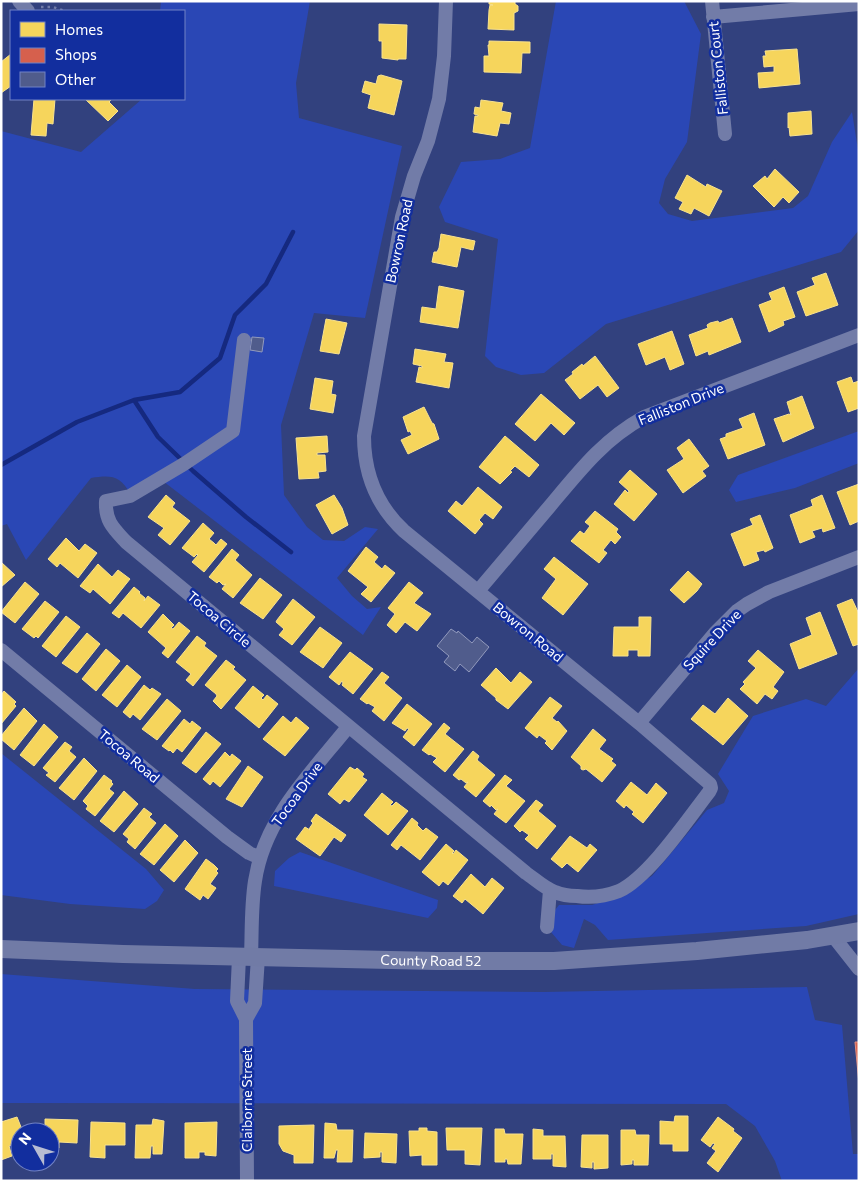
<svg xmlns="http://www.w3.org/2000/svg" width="860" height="1182" font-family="Commissioner,sans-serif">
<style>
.green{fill:#2a47b5}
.homes{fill:#f6d55c;stroke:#f9e28d}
.shops{fill:#d6604d;stroke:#e29082}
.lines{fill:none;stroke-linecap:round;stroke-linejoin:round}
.stream{stroke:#15297f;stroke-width:4.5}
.building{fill:#505c8c;stroke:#929abd}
.path{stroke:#727ca8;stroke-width:2.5;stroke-dasharray:2.5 4;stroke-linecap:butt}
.minor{stroke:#727ca8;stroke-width:14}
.major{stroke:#717ba6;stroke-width:18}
.labels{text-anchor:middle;stroke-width:5;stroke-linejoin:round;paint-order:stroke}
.street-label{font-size:14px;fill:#fff;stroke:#122e9e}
</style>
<rect width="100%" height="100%" fill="#32417e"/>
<path class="green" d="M161 1H310L296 83 299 118 402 146 365 318 314 313 281 425 284 495 307 527 323 540 344 541 365 527 378 529 337 578 352 596 367 609 381 607 363 635 159 478 131 495C120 475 111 475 91 478L26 560 7 524 1 526V131L81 152 142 99H184V11H160Z
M556 1H684L701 34 687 142 665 179 659 203 668 214 692 221 793 208 808 196 832 142 852 112 859 156V230L841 252 606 324 544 373 521 375 496 367 485 356 498 239 445 222 439 207 461 162 500 159 530 148Z
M859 431V463L795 488 736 502 729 490 738 475Z
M859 668V914L806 926 608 940 595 925 584 919 574 948 562 945 551 932 552 914 559 905H592L614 898 652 876 707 810 724 803 729 791 718 774 753 716 806 699 826 706Z
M1 753 146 869 164 890 157 901 145 909 70 904 1 895Z
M300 852 438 900 437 908 428 918 274 886 275 871 289 858Z
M1 974 195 989 544 992 807 987 815 1020 842 1025 853 1154H859V1181H782L775 1161 755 1126 726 1104 1 1103Z"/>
<path class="homes" d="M489 1H515V4L518 6V11L514 13V30L488 29 489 10 490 5H493L489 4Z
M379 24 407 25 406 59H398V60L382 58V41H379Z
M489 41 530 42V53H522L521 73 484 72V56H489L488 45H489Z
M797 49 800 84 759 88 758 73 774 72V66L764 67 763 56H766L765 51Z
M11 54V86L1 93V62Z
M381 75 402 81 394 115 368 108 371 95 362 92 365 81 376 84 378 76Z
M34 99H55L53 124 47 123 46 136 31 135Z
M85 99H112L109 102 118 111 108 121Z
M481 100 503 103 501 111 511 113 509 124 500 123 497 136 473 132 475 116H478V115L474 114 475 107 480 108Z
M811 111 812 134 790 136 789 127 788 128V113Z
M775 169 799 192 789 203 783 197 774 207 753 186 765 176 767 179Z
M687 175 706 187 707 184 722 191 709 216 694 208 691 214 679 209 683 202 675 198Z
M441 234 475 241 473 250 461 247 457 267 432 262 434 252H437L439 248Z
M826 273 838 305 806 316 797 292 815 285 812 278Z
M439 286 464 291 458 328 420 322 422 307 436 309Z
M784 287 795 317 783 321 784 325 769 332 759 305 772 300 769 293Z
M732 318 741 342 709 355 708 351 696 356 689 335 708 328 707 325 710 323 718 321 719 323Z
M326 319 347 323 339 354 320 351Z
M672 331 684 364 670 370 665 357 646 365 638 344Z
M415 349 446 354 444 362 453 363 449 388 416 382 419 367 422 368V366L413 364Z
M595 356 619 388 607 397 598 385 580 399 565 380 573 374 572 372 582 364 583 366Z
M851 377 853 383 859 381V408L848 412 837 382Z
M315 378 333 381 331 394 336 395 333 413 310 409Z
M541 394 575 423 564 435 551 423 535 441 515 424Z
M802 396 814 428 783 442 774 419 789 414 791 415 787 402Z
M424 407 432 423 434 424 439 439 408 454 401 440 412 435 410 431 408 432 403 417Z
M754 413 765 445 728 459 720 439 726 437V434L743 428 739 419Z
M327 436 328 452 317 453V455H325L326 471 318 472 319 478 299 479 296 438Z
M505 436 539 465 529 477 515 466 510 471 512 472 500 484 479 467Z
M689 439 709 466 702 471 706 476 683 493 667 470 684 459 677 448Z
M630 470 657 494 634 521 614 504 625 490 628 493 629 491 619 482Z
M859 484V521L850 525 837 492Z
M478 487 502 507 493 519 485 513 479 520 483 524 475 534 448 511 456 501 462 506Z
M166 495 175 503 172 507 190 521 170 545 158 535 164 528 148 517Z
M334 495 342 508 348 525 332 534 316 505Z
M822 495 835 528 823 532 822 528 812 531 815 537 800 543 790 515 813 506 811 500Z
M595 511 618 529 616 532 621 537 615 544 611 540 603 550 607 553 599 563 571 541 580 531 584 534 590 526 585 522Z
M760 515 773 548 765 552 764 550 756 552 759 560 744 566 731 534 753 525 750 519Z
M203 523 214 533 209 539 214 543 216 545 221 539 227 544 204 572 192 562 198 555 197 554 194 557 182 548Z
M66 538 79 551 85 544 97 553 78 578 60 563 57 567 48 559Z
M366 547 378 557 374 562 382 569 385 565 395 573 371 602 361 594 368 587 348 571Z
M232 549 239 555 235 560 252 575 233 598 222 589 226 584 223 585 219 581 217 583 209 577Z
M554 557 588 584 563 615 542 598 556 579 544 569Z
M1 562 15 575 1 587Z
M98 564 112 577 118 570 130 579 110 604 93 589 90 593 80 586Z
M688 571 702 584 697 591 684 603 670 590Z
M260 578 282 595 263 619 240 603Z
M25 582 39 594 15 623 1 612Z
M409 582 423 593 414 603 431 614 417 631 405 622 396 633 387 625 395 614 388 608Z
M134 587 140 592 139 593 145 598 144 601 148 596 160 605 141 628 123 613 119 618 112 613Z
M293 599 315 617 292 645 279 635 284 629 276 622 277 620Z
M852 599 859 614V644L853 646 837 605Z
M45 601 59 612 38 638 36 636 34 638 22 629Z
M820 612 837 654 799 669 790 644 812 635 806 618Z
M163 614 174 625 171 628 173 629 179 622 190 631 168 658 162 653 166 648 148 632Z
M66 616 80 627 56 657 42 646Z
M639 617H651L650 656H638V650H628V656H613L614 627H639Z
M320 627 342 643 323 668 300 652Z
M87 633 100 644 77 673 62 663Z
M197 636 206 643 204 646 217 656 193 686 186 680 191 674 176 662Z
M106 649 120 661 96 691 82 679Z
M758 650 784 672 773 687 778 691 772 699 765 694 757 704 740 689 745 684 743 682 756 668 748 661Z
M350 652 373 669 353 694 342 685 343 683 342 681 339 685 329 677Z
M226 660 235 667 233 669 246 680 221 709 213 701 217 696 216 694 205 685Z
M127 665 141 677 117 707 102 695Z
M496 668 511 683 520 672 532 682 508 709 496 700V698L481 685Z
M382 672 389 677 384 683 402 698 384 721 372 711 375 707 368 703 367 704 360 699Z
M144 685 150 690 152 688 161 694 140 720 133 714 130 718 123 712Z
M253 686 264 695 261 698 263 700 267 695 278 704 259 728 235 708Z
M4 691 16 702 14 704 16 706 1 724V695Z
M550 697 562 706 552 718 557 722 558 721 567 731 552 750 545 743 547 741 539 735 537 738 525 728Z
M728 698 748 716 723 745 691 719 703 705 715 714Z
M167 699 181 711 157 740 142 729Z
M407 704 432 724 414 746 403 737 409 729 407 728 405 731 392 723Z
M24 708 37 721 14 750 1 739V736Z
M283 716 291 723 296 717 309 728 285 756 263 739Z
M184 719 190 724 192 721 201 728 182 752 177 748 173 753 170 750 169 751 162 746Z
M444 723 450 728 445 734 464 749 445 772 433 762 437 758 430 754 429 755 422 750Z
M44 724 58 737 34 766 20 755Z
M593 729 606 740 599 749 613 759 611 761 616 765 602 782 586 769 583 770 581 769V766L571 757Z
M206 732 221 744 196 773 182 763Z
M65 742 72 747 69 751 76 757 55 782 46 775 49 773 43 768Z
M473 751 479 756 477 760 495 775 476 797 464 787 468 782 466 783 461 779 459 780 453 775Z
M225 752 230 757 232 754 241 761 220 787 213 781 210 785 203 779Z
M84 758 97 771 74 800 59 788Z
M248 766 263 777 242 807 226 799Z
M350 767 355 770 357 768 364 774 362 777 367 780 349 802 344 799 340 804 328 794Z
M104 775 112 781 111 782 113 784 109 789 114 793 95 816 86 809 88 806 83 801Z
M505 775 512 780 506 786 525 801 506 823 494 814 498 809 496 810 491 805 490 807 483 801Z
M631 782 647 795 656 783 667 793 643 823 632 814 634 812 626 805 624 808 616 801Z
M124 791 138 804 114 832 100 821Z
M382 793 393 802 390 805 392 806 396 802 408 811 388 835 364 815Z
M536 800 543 805 538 811 556 826 537 849 525 839 529 835 522 830 520 832 514 826Z
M144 808 152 814 149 817 156 823 135 849 127 842 129 839 123 834Z
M316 814 346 835 341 842 334 837 320 856 296 839 305 827 310 830 309 829 313 823 311 821Z
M412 818 418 823 417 825 423 831 426 828 438 837 420 860 401 845 397 850 391 845Z
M165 824 178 836 154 865 140 854Z
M570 836 587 848 590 844 597 850 578 872 567 863 562 868 551 859Z
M185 840 198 853 174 882 160 870Z
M446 844 454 851 452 853 453 854 456 850 468 860 448 885 443 881 439 886 422 872Z
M206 859 214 865 218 869 216 871 218 873 210 884 216 888 208 899 203 895 200 900 185 889Z
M471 874 485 887 492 878 504 888 483 914 465 899 462 903 453 896Z
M675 1116H688V1151H673V1144H660V1121L674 1122Z
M17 1117 23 1132H20V1143L9 1146 12 1156 1 1160V1122Z
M718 1117 734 1129 733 1131 742 1138 718 1172 707 1163 716 1151 712 1148 715 1144 713 1143 710 1147 701 1140Z
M45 1119 78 1120 77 1143 59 1142V1148H50V1132H45Z
M153 1119 164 1121 162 1154H153V1146H151L150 1158H135L136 1125H152Z
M91 1122 125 1123V1145H105V1158L90 1157Z
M217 1122 216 1156 205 1155V1152H199V1158H185V1123Z
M325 1123 336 1124 337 1130H353L352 1162H337L338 1150H336L334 1158H324Z
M314 1125 313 1163H294V1155L283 1151 279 1144V1126Z
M419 1128H427V1131L437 1132V1165H422V1155L410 1156 409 1131H419Z
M446 1128H482L480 1165 465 1164V1150H447Z
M495 1129H504L505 1134H523L521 1164H508L507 1159H505V1162H495Z
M533 1129 543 1130V1136H565L566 1167 553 1166V1154H551V1159H533Z
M621 1130H635L636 1135H649L648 1165H634V1160H632V1164L621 1165Z
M365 1133 397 1134 396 1163 382 1162V1152H380V1157L364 1158Z
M582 1135H608V1168L594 1169V1162H592V1168L581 1167Z"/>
<path class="shops" d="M855 1042H859V1084Z"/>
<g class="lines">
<path class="stream" d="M134 400 158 437 193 471 246 517 291 552
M1 465 77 422 134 400 180 392 220 358 235 315 266 284 293 232"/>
</g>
<path class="building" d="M252 337 264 338 262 352 250 350Z
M451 629 457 633 458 631 472 643 477 637 489 647 469 672 460 664 455 671 444 662 449 656 437 646Z"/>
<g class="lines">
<path class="path" d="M41 7H53L65 11"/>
<path class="minor" d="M19 1 28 11
M712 1 725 134
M713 17 859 4
M244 340 233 431 184 464 130 496 106 501C105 521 113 528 126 542L526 873C535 879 544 888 555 892 562 895 569 896 577 896 591 898 606 896 619 891 649 877 688 819 709 792L711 788 710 784 639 723 404 531C376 505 364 474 364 436L402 217 414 176 428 141 439 99 444 56 446 1
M478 591C502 563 526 534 550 506 580 470 603 440 644 417L859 335
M1 650 227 837 249 853 260 858
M639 723 715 633 737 611 747 604 769 592 859 557
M547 927 550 890
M833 936 859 969
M239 957 237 1001 246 1019 247 1181
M251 957C252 932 251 906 255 881 264 819 311 773 348 727
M246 1019 255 1003 258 957"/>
<path class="major" id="s1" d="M1 949 123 954 436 961H554L697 951 807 940 859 931"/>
</g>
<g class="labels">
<g class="street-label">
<text transform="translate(718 68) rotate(-96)" y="5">Falliston Court</text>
<text transform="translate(399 241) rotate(-78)" y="5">Bowron Road</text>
<text transform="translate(681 404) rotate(-22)" y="5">Falliston Drive</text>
<text transform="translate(219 619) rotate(40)" y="5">Tocoa Circle</text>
<text transform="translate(528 632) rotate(39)" y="5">Bowron Road</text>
<text transform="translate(712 640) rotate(-47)" y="5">Squire Drive</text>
<text transform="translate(129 756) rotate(40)" y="5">Tocoa Road</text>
<text transform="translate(297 794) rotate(-54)" y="5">Tocoa Drive</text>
<text dy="5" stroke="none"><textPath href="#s1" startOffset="430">County Road 52</textPath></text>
<text transform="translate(247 1100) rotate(-90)" y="5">Claiborne Street</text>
</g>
</g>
<rect width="860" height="1182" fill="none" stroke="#ffffff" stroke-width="5"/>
<rect x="10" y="10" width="175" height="90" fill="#122e9e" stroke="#7182c5"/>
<rect x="20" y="22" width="25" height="15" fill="#f6d55c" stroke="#7182c5"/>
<text x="55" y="35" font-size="15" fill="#ffffff">Homes</text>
<rect x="20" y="48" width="25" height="15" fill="#d6604d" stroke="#7182c5"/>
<text x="55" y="60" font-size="15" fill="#ffffff">Shops</text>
<rect x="20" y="72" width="25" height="15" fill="#505c8c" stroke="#7182c5"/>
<text x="55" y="85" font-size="15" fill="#ffffff">Other</text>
<g transform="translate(35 1147) rotate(309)"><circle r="24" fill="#122e9e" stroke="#7182c5"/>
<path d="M0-4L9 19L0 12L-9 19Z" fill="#b7bcd2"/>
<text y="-8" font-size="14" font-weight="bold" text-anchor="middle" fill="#ffffff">N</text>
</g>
</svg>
